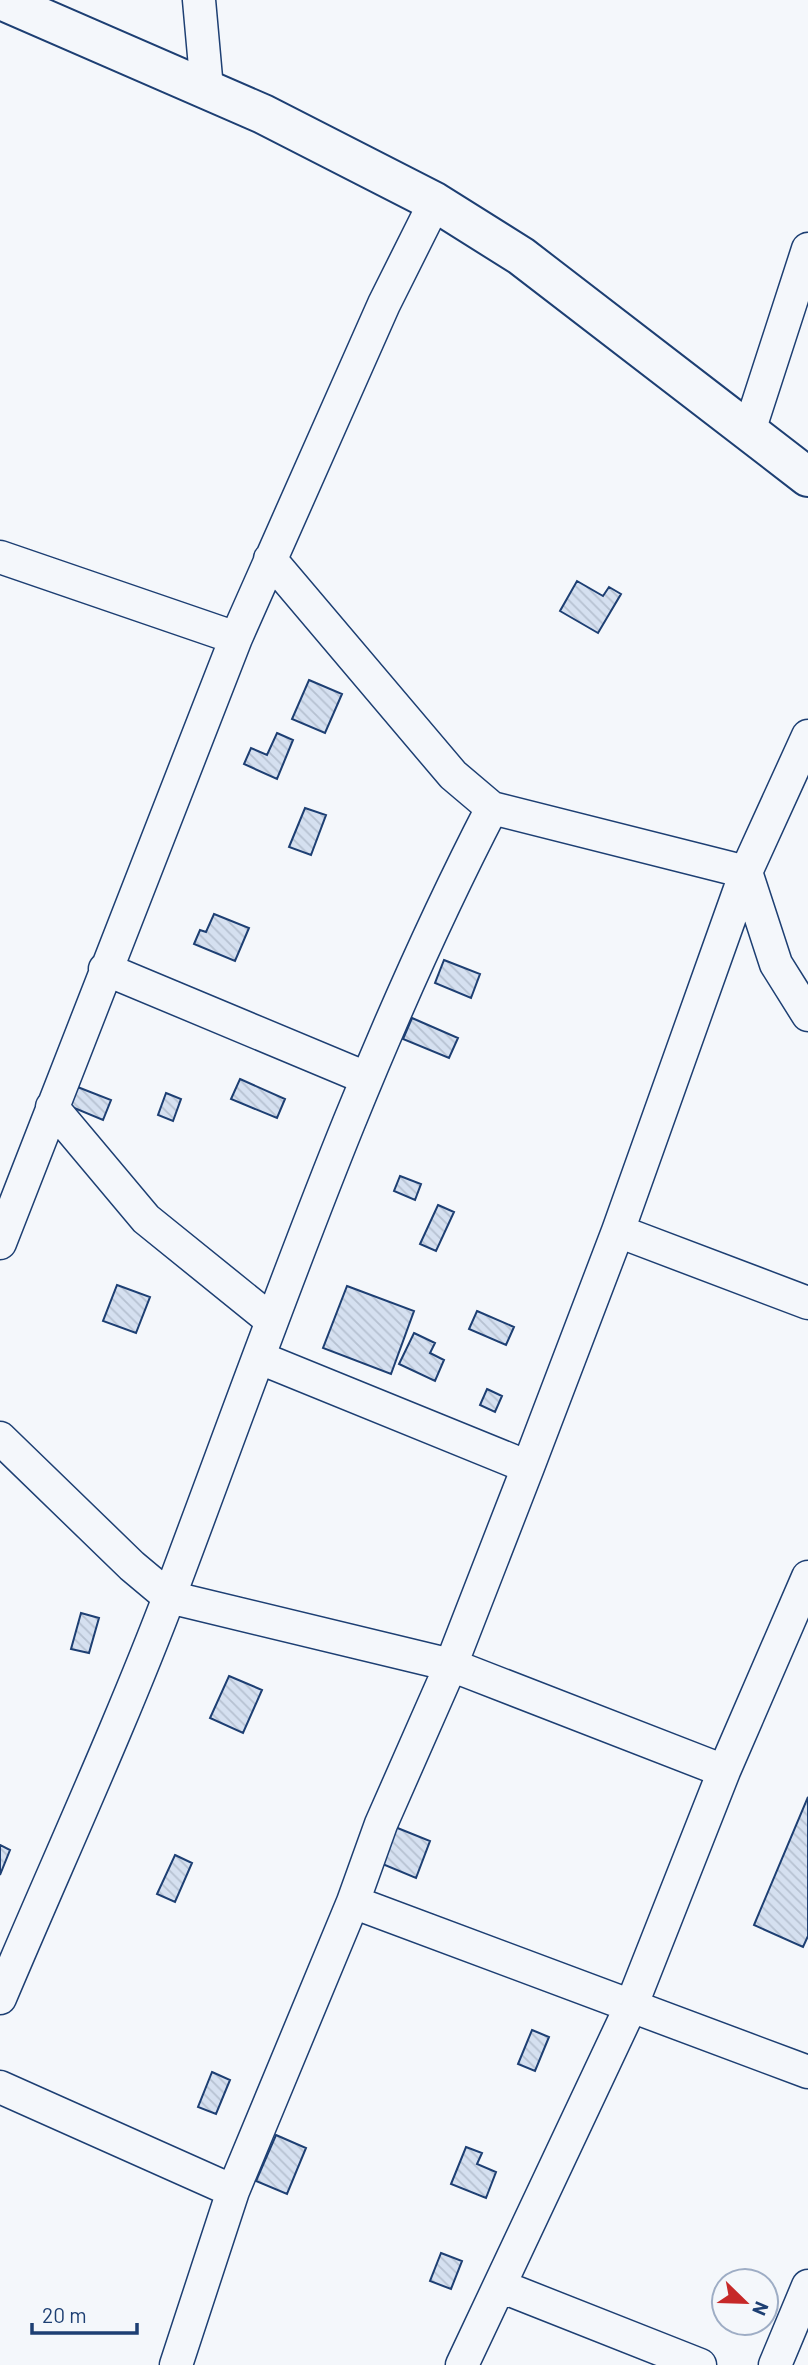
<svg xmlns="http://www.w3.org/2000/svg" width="808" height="2365" font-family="Barlow,sans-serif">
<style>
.building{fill:url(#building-back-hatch);stroke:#1d3f73;stroke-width:2}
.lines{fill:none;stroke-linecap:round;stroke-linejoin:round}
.street-casing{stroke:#1d3f73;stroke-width:35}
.secondary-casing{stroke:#1d3f73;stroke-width:42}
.street{stroke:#f4f7fb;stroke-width:32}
.secondary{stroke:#f4f7fb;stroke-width:38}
</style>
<defs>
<pattern id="building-back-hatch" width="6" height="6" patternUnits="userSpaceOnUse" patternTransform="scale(1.75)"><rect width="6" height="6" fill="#d5e0f0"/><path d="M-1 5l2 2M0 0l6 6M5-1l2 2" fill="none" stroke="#b6c1d1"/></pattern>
</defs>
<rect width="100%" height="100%" fill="#f4f7fb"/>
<path class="building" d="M577 581 603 596 609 587 621 594 598 633 560 611Z
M309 680 342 694 325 733 292 719Z
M277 733 293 740 277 779 244 764 251 748 267 755Z
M305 808 326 815 311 855 289 847Z
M214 914 249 928 235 961 194 944 200 930 206 932Z
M444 960 480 974 471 998 435 983Z
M412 1018 458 1038 449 1058 403 1039Z
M240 1079 285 1099 277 1118 231 1099Z
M75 1086 111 1100 103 1120 67 1105Z
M166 1093 181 1099 173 1121 158 1115Z
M400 1176 421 1184 415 1200 394 1191Z
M438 1205 454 1212 436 1251 420 1244Z
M117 1285 150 1297 136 1333 103 1321Z
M347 1286 414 1311 391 1374 323 1348Z
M477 1311 514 1327 506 1345 469 1329Z
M414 1333 435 1343 430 1353 444 1360 435 1381 399 1364Z
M487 1389 502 1396 495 1412 480 1405Z
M81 1613 99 1618 89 1653 71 1649Z
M229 1676 262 1690 243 1733 210 1718Z
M808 1797V1936L803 1947 754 1925Z
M395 1827 430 1841 416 1878 380 1863Z
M0 1845 10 1850 0 1875Z
M175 1855 192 1863 175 1902 157 1894Z
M532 2030 549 2037 535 2071 518 2064Z
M212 2072 230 2080 216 2114 198 2107Z
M276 2135 306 2148 287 2194 256 2181Z
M466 2147 482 2153 477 2164 496 2172 486 2198 451 2184Z
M441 2253 462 2261 451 2289 430 2281Z"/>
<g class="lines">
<g class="street-casing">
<path id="street" d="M199 0 207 89
M749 431 808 249
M0 557 236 638
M270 559 453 775 492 808
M105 969 366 1078
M52 1107 146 1219 271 1320
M618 1231 808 1303
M0 1243 236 638 384 304 435 202
M260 1358 528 1467
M0 1438 132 1566 169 1597 451 1665 724 1771
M353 1902 381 1824 451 1665 528 1467 618 1231 746 872 808 736
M0 1998C57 1863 119 1729 171 1592 271 1327 361 1061 492 808L746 872 776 964 808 1015
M0 2087 233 2191
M500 2286 700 2365
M176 2365 233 2191 353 1902 808 2072
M462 2365 632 2004 724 1771 808 1577
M775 2365 808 2286"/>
</g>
<g class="secondary-casing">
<path id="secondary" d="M1 0 263 114 435 202 521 256 808 477"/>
</g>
<use href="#street" class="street"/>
<use href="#secondary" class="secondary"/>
</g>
<g transform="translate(745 2302) rotate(113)"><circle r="33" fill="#f4f7fb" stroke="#9eadc5" stroke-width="2"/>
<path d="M0-5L12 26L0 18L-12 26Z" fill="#c62828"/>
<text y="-10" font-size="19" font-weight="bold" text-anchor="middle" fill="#1d3f73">N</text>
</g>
<path d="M32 2323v10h105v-10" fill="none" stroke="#1d3f73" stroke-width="3.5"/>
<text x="42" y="2323" font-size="21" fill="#1d3f73" stroke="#f4f7fb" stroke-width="5" paint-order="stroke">20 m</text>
</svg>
